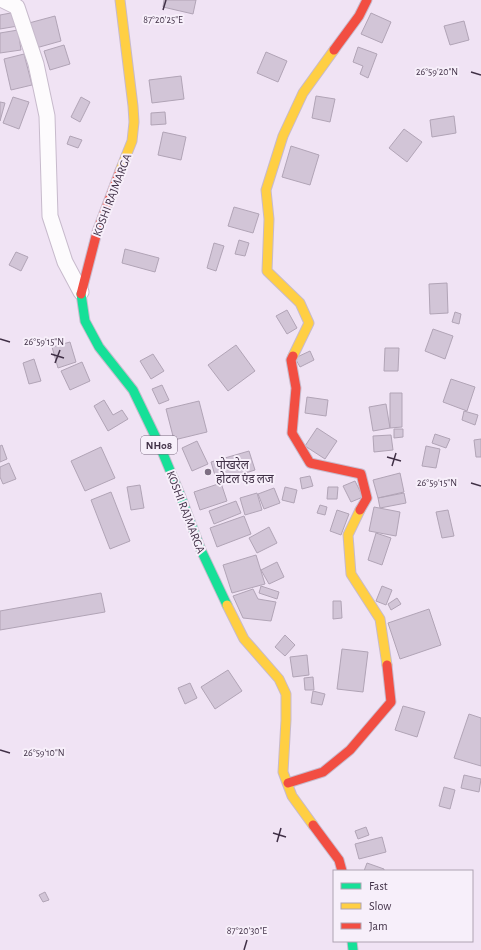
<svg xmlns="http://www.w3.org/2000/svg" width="481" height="950" font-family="'Alegreya Sans','Noto Sans Devanagari',sans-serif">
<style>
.building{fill:#d2c5d7;stroke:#b1a4b6}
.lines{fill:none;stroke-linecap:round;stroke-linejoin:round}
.street-casing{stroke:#c7bacc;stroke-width:17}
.fast-casing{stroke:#c7bacc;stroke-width:11}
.slow-casing{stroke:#c7bacc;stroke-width:11}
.jam-casing{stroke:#c7bacc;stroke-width:11}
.street{stroke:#fdfbfd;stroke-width:15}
.fast{stroke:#16e098;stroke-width:9}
.slow{stroke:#ffcf43;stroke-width:9}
.jam{stroke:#f24e42;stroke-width:9}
.ticks{fill:none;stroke:#403046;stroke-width:1.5}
.poi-dot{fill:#7e6f83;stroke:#f7effa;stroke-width:1.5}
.labels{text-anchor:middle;stroke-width:4;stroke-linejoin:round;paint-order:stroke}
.shield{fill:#f7effa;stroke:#77697c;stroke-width:1}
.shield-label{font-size:11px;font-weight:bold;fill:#403046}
.street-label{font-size:12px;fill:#403046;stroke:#f7effa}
.poi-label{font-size:12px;fill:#403046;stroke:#f7effa;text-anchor:start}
.ticks-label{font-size:10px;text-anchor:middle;fill:#403046;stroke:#f7effa;stroke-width:4;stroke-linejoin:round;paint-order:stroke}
</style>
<rect width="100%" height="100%" fill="#f0e3f4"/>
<path class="building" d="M164 0H196L193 14 163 7Z
M16 12 18 26 0 29V15Z
M371 13 391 22 382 43 361 34Z
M55 16 61 41 36 48 29 23Z
M464 21 469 40 450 45 444 26Z
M18 30 21 50 0 53V33Z
M64 45 70 64 50 70 44 51Z
M358 47 377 54 368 78 360 74 363 66 353 62Z
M266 52 287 61 278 82 257 73Z
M24 54 32 85 11 90 4 59Z
M181 76 184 99 152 103 149 80Z
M316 96 335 99 330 122 312 118Z
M13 97 29 102 19 129 3 123Z
M81 97 90 102 80 122 71 117Z
M0 102 5 103 0 121Z
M165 112 166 124 151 125V113Z
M454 116 456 133 432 137 430 120Z
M404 129 422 142 407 162 389 148Z
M163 132 186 137 181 160 158 155Z
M70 136 82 140 78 148 67 144Z
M291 146 319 155 310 185 282 177Z
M234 207 259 214 253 233 228 226Z
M239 240 249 243 245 256 235 254Z
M214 243 224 246 216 271 207 268Z
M125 249 159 258 155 272 122 263Z
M16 252 28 257 21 271 9 265Z
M447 283 448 313 430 314 429 284Z
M287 310 297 328 287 334 276 316Z
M455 312 461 314 459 324 452 322Z
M433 329 453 336 445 359 425 351Z
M70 342 76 362 58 368 52 347Z
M236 345 255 371 228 391 208 365Z
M385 348H399L398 371H384Z
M310 351 314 360 300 367 295 358Z
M153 354 164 371 151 379 140 361Z
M34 359 41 381 29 384 23 363Z
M82 362 90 381 70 390 61 371Z
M451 379 475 387 467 411 443 402Z
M162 385 169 400 159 404 152 389Z
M390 393H402V427L390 428Z
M307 397 328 400 326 416 305 413Z
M104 400 113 415 122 410 128 419 108 431 94 406Z
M199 401 207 432 174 440 166 409Z
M386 404 390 428 373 431 369 407Z
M464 411 478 415 475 425 462 420Z
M317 428 337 441 325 459 305 446Z
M394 429H403V437L394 438Z
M435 434 450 439 446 448 432 443Z
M391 435 393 450 374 452 373 436Z
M481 439V457H476L474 440Z
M197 441 208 464 192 471 182 448Z
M2 445 7 459 0 462V446Z
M426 446 440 449 436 468 422 466Z
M101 447 115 478 85 491 71 461Z
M249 451 255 470 217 482 211 462Z
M9 463 16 479 3 484 0 477V467Z
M400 473 404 492 378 498 373 480Z
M310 476 313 486 302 489 300 478Z
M355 481 363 497 351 502 343 486Z
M221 483 227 501 200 510 194 492Z
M140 485 144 508 131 510 127 487Z
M285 487 297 490 294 503 282 500Z
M328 487H338L337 499H327Z
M274 488 280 503 264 509 258 494Z
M111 492 130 541 110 549 91 500Z
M257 493 262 510 245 515 240 498Z
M404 493 406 503 380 508 378 498Z
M236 501 241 513 214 524 209 511Z
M320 505 327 507 325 515 317 513Z
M374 507 400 512 396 536 369 531Z
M337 510 349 514 341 535 330 531Z
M448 510 454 536 442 538 436 512Z
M244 516 251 534 217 547 210 528Z
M269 527 277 543 257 553 249 538Z
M376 533 391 538 382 565 368 560Z
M256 555 265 584 232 593 223 565Z
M277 562 284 577 269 584 261 570Z
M261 586 279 592 277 599 259 593Z
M382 586 392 590 386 605 376 601Z
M253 589 258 599 276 602 271 621 243 618 233 596Z
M101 593 105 612 0 630V611Z
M397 598 401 604 391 610 388 604Z
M333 601H341L342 618 333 619Z
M429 609 441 645 400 659 388 623Z
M285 635 295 645 285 656 275 647Z
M342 649 368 652 363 692 337 689Z
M307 655 309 675 293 677 290 657Z
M228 670 242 691 215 709 201 687Z
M313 677 314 690H305L304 678Z
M190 683 197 698 185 704 178 688Z
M313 691 325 694 322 705 311 703Z
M403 706 425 712 417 737 395 730Z
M469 714 481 718V766L454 758Z
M464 775 481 779 479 792 461 788Z
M444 787 455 790 450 809 439 806Z
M366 827 369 835 358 839 355 831Z
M382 837 386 852 359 859 355 844Z
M367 863 384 869V871H364Z
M45 892 49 900 43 902 39 895Z"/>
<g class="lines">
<g class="street-casing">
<path id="street" d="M3 0 17 7 36 64 47 116 50 216 65 262 81 292"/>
</g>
<g class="fast-casing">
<path id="fast" d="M81 294 85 321 99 347 133 390 159 444 179 492 201 550 227 605
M352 941 353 950"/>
</g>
<g class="slow-casing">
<path id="slow" d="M120 0 133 106 134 122 132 141 120 171
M293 356 309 323 300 303 267 271 269 219 266 190 283 136 303 93 334 50
M360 510 348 535 351 574 380 619 387 665
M227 605 244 639 279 679 286 694V720L283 772 292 796 313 825"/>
</g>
<g class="jam-casing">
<path id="jam" d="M334 50 359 16 367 0
M81 294 97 232 120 171
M293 356 291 360 296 388 292 433 310 463 361 474 367 498 360 510
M288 783 323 772 350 750 391 702 387 665
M313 825 339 860 342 871"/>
</g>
<use href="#street" class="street"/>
<use href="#fast" class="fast"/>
<use href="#slow" class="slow"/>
<use href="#jam" class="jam"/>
</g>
<path class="ticks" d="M163 10 166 0M471 72 481 75M0 339 10 342M51 354 64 358M55 363 60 350M387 457 401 461M392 466 396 453M471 483 481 486M0 750 10 753M273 833 286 837M277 842 281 828M244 950 247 940"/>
<circle class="poi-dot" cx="208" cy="472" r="4"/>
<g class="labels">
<rect class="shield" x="141" y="436" width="36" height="18" rx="3"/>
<g class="shield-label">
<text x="159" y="449">NH08</text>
</g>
<g class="street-label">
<text transform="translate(112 195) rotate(-69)" y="4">KOSHI RAJMARGA</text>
<text transform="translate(186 512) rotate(69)" y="4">KOSHI RAJMARGA</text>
</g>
<g class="poi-label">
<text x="216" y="469">पोखरेल<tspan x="216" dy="14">होटल एंड लज</tspan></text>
</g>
</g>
<g class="ticks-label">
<text x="163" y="23">87°20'25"E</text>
<text x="437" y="75">26°59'20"N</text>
<text x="44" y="345">26°59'15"N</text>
<text x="437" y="486">26°59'15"N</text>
<text x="44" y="756">26°59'10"N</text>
<text x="247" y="934">87°20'30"E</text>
</g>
<rect x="333" y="870" width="140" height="72" fill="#f7effa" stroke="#aea3b2"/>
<rect x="341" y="883" width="20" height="6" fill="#16e098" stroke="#aea3b2"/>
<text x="369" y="890" font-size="12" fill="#403046">Fast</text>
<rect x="341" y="903" width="20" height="6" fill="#ffcf43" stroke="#aea3b2"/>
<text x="369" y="910" font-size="12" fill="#403046">Slow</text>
<rect x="341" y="923" width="20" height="6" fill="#f24e42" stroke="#aea3b2"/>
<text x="369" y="930" font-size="12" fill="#403046">Jam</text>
</svg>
